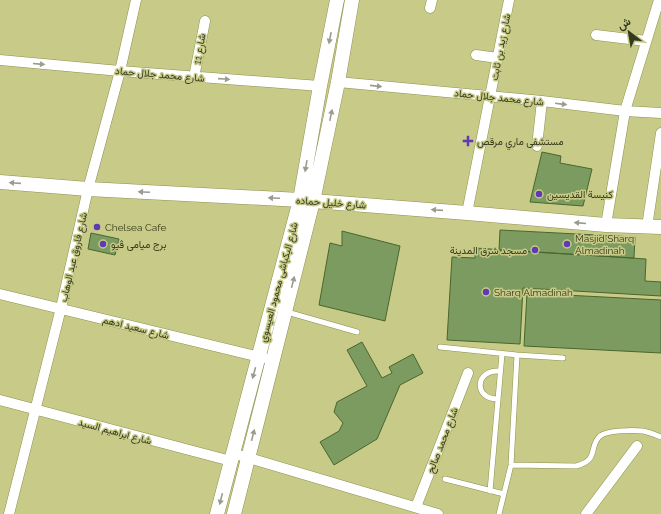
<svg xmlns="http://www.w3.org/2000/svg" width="661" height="514" font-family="Raleway,Vazirmatn,sans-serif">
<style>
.building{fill:#7c9b60;stroke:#4a662e}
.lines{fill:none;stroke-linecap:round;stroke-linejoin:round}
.lane-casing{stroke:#8e914e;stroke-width:6}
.street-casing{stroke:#8e914e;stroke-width:11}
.secondary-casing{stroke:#8e914e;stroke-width:15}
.lane{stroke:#fff;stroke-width:5}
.street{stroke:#fff;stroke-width:10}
.secondary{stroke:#fff;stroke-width:14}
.oneway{fill:#9b9c8e}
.poi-dot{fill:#5e3bb3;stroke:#c7cb87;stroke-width:1.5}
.labels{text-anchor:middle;stroke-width:3;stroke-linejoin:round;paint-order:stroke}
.street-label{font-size:10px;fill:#37391d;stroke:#c7cb87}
.poi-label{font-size:10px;fill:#37391d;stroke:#c7cb87;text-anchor:start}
</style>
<rect width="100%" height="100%" fill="#c7cb87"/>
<path class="building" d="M542 152 561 156 560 163 592 169 583 206 530 202Z
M500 230 635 237 634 258 499 250Z
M342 231 400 246 385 321 319 305 330 243 342 246Z
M91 233 119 239 115 255 88 249Z
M475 248 646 259 645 281 661 282V296L523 288 520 344 447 340 452 257 475 258Z
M527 293 661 300V353L524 346Z
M362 342 382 378 392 373 389 367 413 354 423 373 400 385 377 439 334 465 320 442 339 431 343 423 334 412 337 402 367 386 347 350Z"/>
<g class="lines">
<g class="lane-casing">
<path id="lane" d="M287 312 357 332
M440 347 517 355 563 358
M498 399C473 399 475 369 500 371
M511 465 576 466C600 460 588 447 600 436 607 430 634 430 643 431 649 432 656 435 661 437
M445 479 504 494
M490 491 502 354
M499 514 511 465 517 355"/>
</g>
<g class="street-casing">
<path id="street" d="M430 8 432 0
M596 35 646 41
M476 55 498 58
M0 60 120 71 320 86
M194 77 205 21
M338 82 542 101 625 111 661 113
M537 146 542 101
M467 213 509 0
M606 225 625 111 659 0
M647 227 661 133
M0 294 264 358
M0 400 231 461
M232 453 438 514
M416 507 468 373
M9 514 61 308 88 189 120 71 136 0
M586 514 637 446"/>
</g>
<g class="secondary-casing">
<path id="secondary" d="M0 182 88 189 300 200 467 213 606 225 661 227
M217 514 300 200 320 86 337 0
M234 514 313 201 338 82 352 0"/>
</g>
<use href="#lane" class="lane"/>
<use href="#street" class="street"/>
<use href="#secondary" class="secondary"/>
</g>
<defs><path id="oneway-solid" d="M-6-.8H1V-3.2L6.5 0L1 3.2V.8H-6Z"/></defs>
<g class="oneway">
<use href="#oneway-solid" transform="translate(330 38) rotate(101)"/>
<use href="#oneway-solid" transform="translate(39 64) rotate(5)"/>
<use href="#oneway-solid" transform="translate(224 79) rotate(4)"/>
<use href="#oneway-solid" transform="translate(376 86) rotate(6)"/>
<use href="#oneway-solid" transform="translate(561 104) rotate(7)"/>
<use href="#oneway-solid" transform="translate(331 115) rotate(-78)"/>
<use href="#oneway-solid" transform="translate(306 166) rotate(100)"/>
<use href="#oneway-solid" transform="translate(15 183) rotate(-176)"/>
<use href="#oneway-solid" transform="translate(144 192) rotate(-177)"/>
<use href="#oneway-solid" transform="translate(274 198) rotate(-177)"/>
<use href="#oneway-solid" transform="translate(437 210) rotate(-176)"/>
<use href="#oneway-solid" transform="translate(580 223) rotate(-175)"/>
<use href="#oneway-solid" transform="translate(293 282) rotate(-76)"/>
<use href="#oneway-solid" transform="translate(254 373) rotate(105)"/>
<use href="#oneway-solid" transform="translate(253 435) rotate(-76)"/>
<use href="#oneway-solid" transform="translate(221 499) rotate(104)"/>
</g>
<g class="poi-dot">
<path d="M466 135h4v4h4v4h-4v4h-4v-4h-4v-4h4z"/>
<circle cx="539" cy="194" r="4"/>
<circle cx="97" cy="227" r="4"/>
<circle cx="103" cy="244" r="4"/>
<circle cx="567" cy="244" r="4"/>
<circle cx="535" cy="250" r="4"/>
<circle cx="486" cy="292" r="4"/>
</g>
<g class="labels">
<g class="street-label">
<text transform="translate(500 47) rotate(-79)" y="4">شارع زيد بن ثابت</text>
<text transform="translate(199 49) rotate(-80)" y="4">شارع 11</text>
<text transform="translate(160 74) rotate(5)" y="4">شارع محمد جلال حماد</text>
<text transform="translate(499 97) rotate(6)" y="4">شارع محمد جلال حماد</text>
<text transform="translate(331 202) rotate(4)" y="4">شارع خليل حماده</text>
<text transform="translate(73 257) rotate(-77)" y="4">شارع فاروق عبد الوهاب</text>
<text transform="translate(278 282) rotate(-75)" y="4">شارع البكباشى محمود العيسوي</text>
<text transform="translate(136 327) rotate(14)" y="4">شارع سعيد ادهم</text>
<text transform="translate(115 431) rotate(15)" y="4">شارع ابراهيم السيد</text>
<text transform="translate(442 440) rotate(-69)" y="4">شارع محمد صالح</text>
</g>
<g class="poi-label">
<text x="477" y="145">مستشفى ماري مرقص</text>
<text x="547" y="198">كنيسة القديسين</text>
<text x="105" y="231">Chelsea Cafe</text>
<text x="575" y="242">Masjid Sharq<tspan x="575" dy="12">Almadinah</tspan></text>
<text x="111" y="248">برج ميامى ڤيو</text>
<text x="527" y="254" text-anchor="end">مسجد شرق المدينة</text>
<text x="494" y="296">Sharq Almadinah</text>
</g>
</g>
<g transform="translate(629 32) rotate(329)" stroke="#c7cb87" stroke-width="3" paint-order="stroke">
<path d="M0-3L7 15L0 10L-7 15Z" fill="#37391d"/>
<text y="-6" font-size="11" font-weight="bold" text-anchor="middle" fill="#37391d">ش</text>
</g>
</svg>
